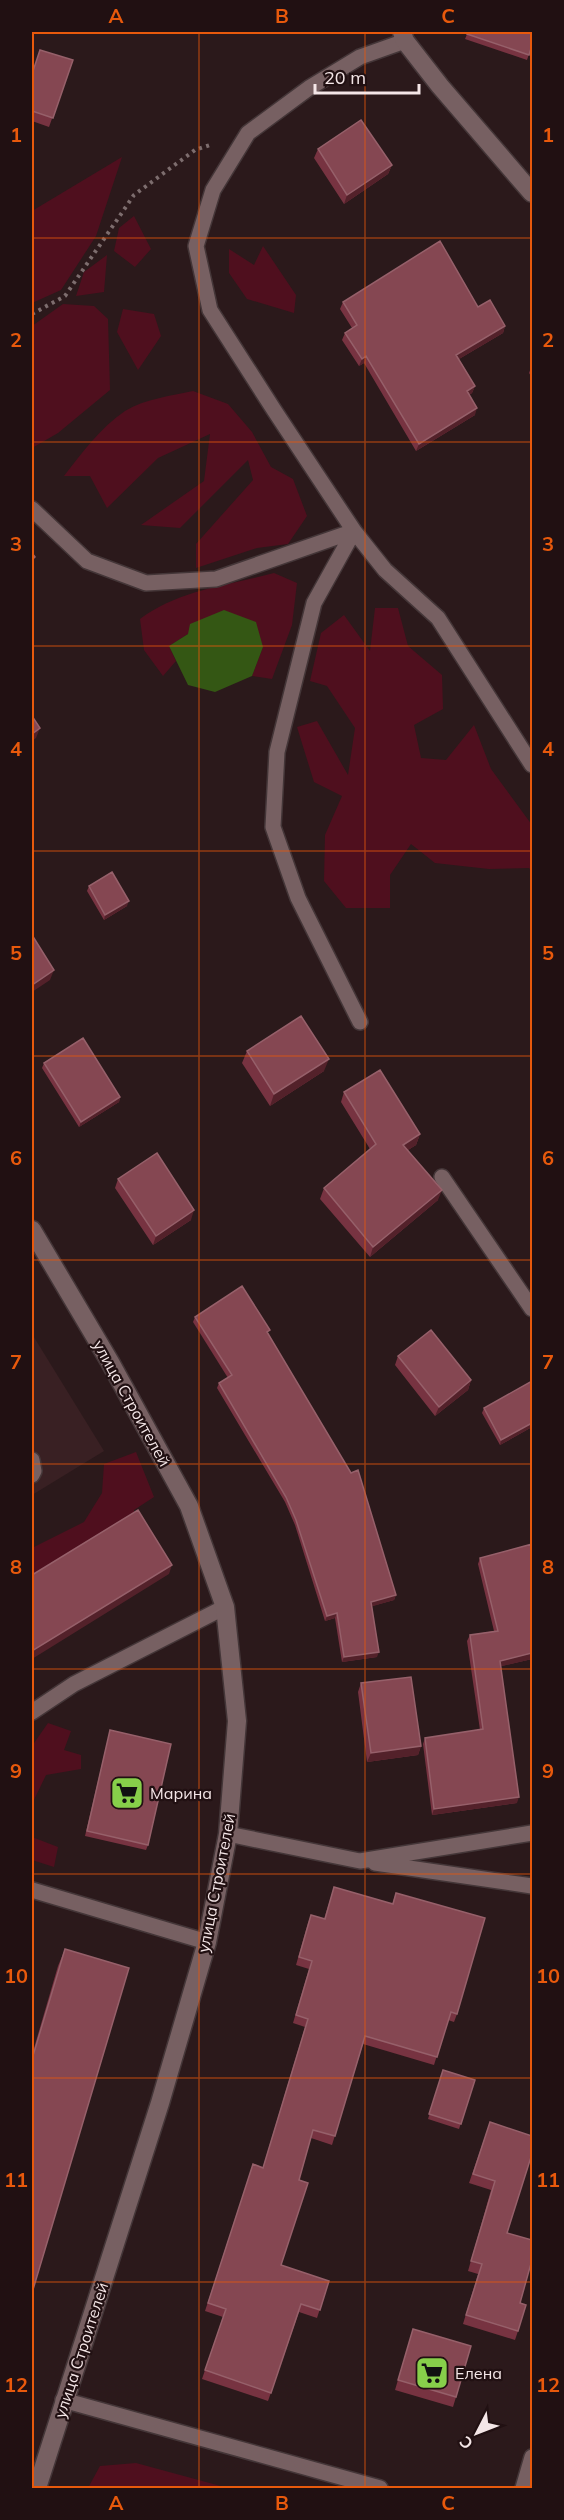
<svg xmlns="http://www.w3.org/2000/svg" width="564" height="2520" font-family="Mulish,sans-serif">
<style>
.built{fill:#392023}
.green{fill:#4f0f1e}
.water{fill:#345714}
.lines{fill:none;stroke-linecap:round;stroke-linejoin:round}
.service-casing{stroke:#443638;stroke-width:18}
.minor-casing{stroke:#443638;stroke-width:21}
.path{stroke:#7d6d6e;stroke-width:4;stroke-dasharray:3 4.5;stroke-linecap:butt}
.service{stroke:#776062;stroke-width:15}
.minor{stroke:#776062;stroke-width:18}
.wall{fill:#773341}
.shaded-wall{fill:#53212a}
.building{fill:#854752;stroke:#96606a;stroke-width:1.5}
.grid{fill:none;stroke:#e8590c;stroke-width:1.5;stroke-opacity:0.55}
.labels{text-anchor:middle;stroke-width:4.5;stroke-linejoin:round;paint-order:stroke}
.street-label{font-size:16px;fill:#f4e6e7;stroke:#211012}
.poi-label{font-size:16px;fill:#f4e6e7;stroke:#211012;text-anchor:start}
.neatline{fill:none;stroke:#e8590c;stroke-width:2}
.grid-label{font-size:20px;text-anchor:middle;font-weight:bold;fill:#e8590c}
</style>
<rect width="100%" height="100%" fill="#2b191b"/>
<path class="built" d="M32 1334 104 1451 32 1495Z"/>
<path class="green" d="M122 157 96 236 61 290 32 303V211Z
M134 216 151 249 135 267 114 251 119 228Z
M263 246 296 295 294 313 247 299 229 273V249L254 265Z
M107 255 104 292 76 296 84 272Z
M63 304 94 306 108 319 110 390 58 433 32 448V326Z
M123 309 154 314 161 336 138 370 117 332Z
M193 391 228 404 252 432 271 467 293 479 307 516 288 544 257 548 196 568V544L253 480 248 460 180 528 141 525 204 481 210 434 158 458 107 508 90 476H64C82 453 100 428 125 411 144 399 171 396 193 391Z
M274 573 297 583 292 625 272 679 252 676 263 647 188 634 169 646 176 661 163 676 144 650 140 619C178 590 229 585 274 573Z
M375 608H398L408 646 442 675 443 709 414 725 421 758 446 760 474 725 491 769 532 825V871L529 868 489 869 435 863 411 844 390 875V908H346L324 881 325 835 342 796 314 782 297 727 317 721 348 775 355 728 327 686 310 681 321 633 344 615 370 651Z
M136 1452 154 1497 134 1510 135 1519 32 1583V1548L84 1522 102 1493 104 1464Z
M48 1723 71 1731 64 1750 81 1755V1769L46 1775 32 1804V1746Z
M32 1837 58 1847 54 1867 32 1860Z
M136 2463 228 2488H88L100 2466Z"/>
<path class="water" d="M224 610 256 622 263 647 252 676 215 692 188 685 169 646 188 634 190 624Z"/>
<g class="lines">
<g class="service-casing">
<path id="service" d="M405 41 360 57 309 88 248 133 213 190 196 246 210 310 274 410 354 531 385 570 438 618 532 765
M32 509 87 561 146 583 216 579 354 531
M354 531 314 603 277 752 273 827 298 898 360 1022
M442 1177 532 1309
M32 1460 34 1471 32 1475
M32 1712 74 1684 225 1607
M228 1834 360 1861 532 1833
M375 1863 532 1886
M32 1890 207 1942
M63 2400 380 2488
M523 2488 532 2457"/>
</g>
<g class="minor-casing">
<path id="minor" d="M402 32 405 41 440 86 532 193
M32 1230 110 1362 189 1506 225 1607 237 1721 228 1834 207 1942 160 2103 37 2488"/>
</g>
<path class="path" d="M32 314 65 296 134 195 195 150 210 145"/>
<use href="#service" class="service"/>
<use href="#minor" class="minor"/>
</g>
<path class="wall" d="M468 32 532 45 527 60 465 39Z
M73 60 49 127 32 121V71H33Z
M318 149 392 165 388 174 344 204 314 158Z
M343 302 478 307 505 326 503 333 459 359 475 386 472 393 469 395 475 415 416 451 364 363 359 366 342 340 345 333 352 328 340 309Z
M532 365V378L529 373Z
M89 886 127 906 104 920 87 891Z
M247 1051 324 1071 270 1106 242 1063Z
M44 1063 120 1097 119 1102 79 1127 42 1068Z
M344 1092 420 1134 416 1145 408 1150 438 1200 370 1257 320 1199 324 1188 370 1149 341 1102Z
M118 1179 191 1220 153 1245 115 1188Z
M195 1317 268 1335 396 1595 394 1600 372 1606 377 1657 342 1662 335 1618 325 1621 295 1525 285 1502 217 1388 219 1383 228 1378 193 1322Z
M398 1356 471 1380 468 1390 435 1416 395 1365Z
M532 1381V1427L500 1445 482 1413 484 1408Z
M532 1544V1659L501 1666 517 1803 432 1815 423 1744 425 1738 480 1730 467 1641 470 1635 494 1631 478 1564 480 1558Z
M361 1683 421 1746 418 1755 367 1762 358 1692Z
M110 1730 148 1845 146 1850 85 1836Z
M334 1887 392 1904 396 1893 457 2014 454 2022 448 2020 434 2065 363 2044 332 2145 311 2138 299 2180 281 2265 329 2281 317 2318 299 2312 268 2401 202 2379 223 2317 205 2311 253 2164 263 2167 305 2027 293 2023 309 1969 296 1965 308 1923 311 1915 324 1919Z
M65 1949 32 2293V2055L58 1966Z
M443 2070 475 2080 459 2129 428 2119Z
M490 2122 507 2233 520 2303 518 2331 515 2340 463 2324 478 2274 468 2271 491 2190 469 2183Z
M413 2329 456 2397 453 2407 395 2390Z"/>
<path class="shaded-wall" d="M392 165 388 174 344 204 347 195Z
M505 326 503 333 454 362 456 355Z
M366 356 364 363 359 366 362 359Z
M475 386 472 393 464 398 467 391Z
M477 408 475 415 416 451 419 444Z
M40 728 36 738 32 741V734Z
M129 901 127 906 104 920 105 915Z
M54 970 50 980 32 992V985Z
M329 1059 324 1071 270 1106 274 1094Z
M120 1097 119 1102 79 1127 81 1122Z
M420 1134 416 1145 400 1155 403 1145Z
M442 1190 438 1200 370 1257 373 1247Z
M194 1210 191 1220 153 1245 156 1236Z
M471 1380 468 1390 435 1416 439 1407Z
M532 1423V1427L500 1445 501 1440Z
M172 1565 169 1574 32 1659V1651Z
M396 1595 394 1600 370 1607 371 1602Z
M337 1613 335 1618 325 1621 327 1616Z
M379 1652 377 1657 342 1662 344 1657Z
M532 1653V1659L498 1667 500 1661Z
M421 1746 418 1755 367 1762 371 1753Z
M519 1797 517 1803 432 1815 434 1809Z"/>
<path class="building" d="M468 32H532V45L529 55 467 34Z
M40 50 73 60 53 118 32 111V71H33Z
M361 120 392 165 347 195 318 149Z
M440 241 478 307 490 300 505 326 456 355 475 386 467 391 477 408 419 444 366 356 362 359 345 333 357 325 343 302Z
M32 553 35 557 32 560Z
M32 716 40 728 32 734Z
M112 872 129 901 105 915 89 886Z
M32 935 54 970 32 985Z
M301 1016 329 1059 274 1094 247 1051Z
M83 1038 120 1097 81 1122 44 1063Z
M380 1070 420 1134 403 1145 442 1190 373 1247 324 1188 376 1144 344 1092Z
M157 1153 194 1210 156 1236 118 1179Z
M242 1286 270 1330 267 1332 351 1473 358 1470 396 1595 371 1602 379 1652 344 1657 337 1613 327 1616 296 1520 286 1497 219 1383 232 1375 195 1317Z
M431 1330 471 1380 439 1407 398 1356Z
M532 1381V1423L501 1440 484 1408Z
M138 1510 172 1565 32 1651V1575Z
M532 1544V1653L500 1661 519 1797 434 1809 425 1738 483 1729 470 1635 498 1631 480 1558Z
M411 1677 421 1746 371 1753 361 1683Z
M110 1730 171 1744 148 1845 87 1831Z
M334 1887 393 1904 396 1893 485 1918 457 2014 451 2012 437 2057 365 2036 335 2136 313 2130 299 2180 308 2183 281 2265 329 2281 320 2310 301 2304 271 2393 205 2370 226 2309 208 2303 253 2164 263 2168 308 2019 296 2015 312 1961 299 1957 311 1915 325 1919Z
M65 1949 129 1968 32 2293V2059Z
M443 2070 475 2080 461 2124 429 2114Z
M490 2122 532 2136V2154L507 2233 532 2240V2260L520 2303 526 2305 518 2331 466 2315 482 2264 471 2261 495 2181 473 2174Z
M413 2329 471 2346 456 2397 398 2380Z"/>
<path class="grid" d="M199 32V2488M365 32V2488M32 238H532M32 442H532M32 646H532M32 851H532M32 1056H532M32 1260H532M32 1464H532M32 1669H532M32 1874H532M32 2078H532M32 2282H532"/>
<defs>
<g id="supermarket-square" transform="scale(1.725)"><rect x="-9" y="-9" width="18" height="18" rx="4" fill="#87cf4a" stroke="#211012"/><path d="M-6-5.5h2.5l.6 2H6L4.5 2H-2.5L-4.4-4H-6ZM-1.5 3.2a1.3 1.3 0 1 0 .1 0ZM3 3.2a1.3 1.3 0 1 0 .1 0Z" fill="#111"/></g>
</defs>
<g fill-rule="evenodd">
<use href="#supermarket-square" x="127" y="1793"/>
<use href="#supermarket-square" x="432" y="2373"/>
</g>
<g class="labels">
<g class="street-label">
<text transform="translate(132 1403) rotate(61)" y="6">улица Строителей</text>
<text transform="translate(216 1883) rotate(-79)" y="6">улица Строителей</text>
<text transform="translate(81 2350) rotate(-72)" y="6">улица Строителей</text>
</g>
<g class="poi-label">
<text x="150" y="1799">Марина</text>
<text x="455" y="2379">Елена</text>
</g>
</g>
<rect width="564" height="2520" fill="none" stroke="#211012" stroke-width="66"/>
<g transform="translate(477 2433) rotate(228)" stroke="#211012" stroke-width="4.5" paint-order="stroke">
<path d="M0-4.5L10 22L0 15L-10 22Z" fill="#f4e6e7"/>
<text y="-9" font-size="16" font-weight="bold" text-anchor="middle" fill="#f4e6e7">С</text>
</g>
<path d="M315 84v9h104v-9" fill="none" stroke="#f4e6e7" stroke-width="3"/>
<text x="324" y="84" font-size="18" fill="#f4e6e7" stroke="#211012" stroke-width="4.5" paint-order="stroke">20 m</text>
<rect x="33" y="33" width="498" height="2454" class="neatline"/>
<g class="grid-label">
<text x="116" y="23">A</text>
<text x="282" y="23">B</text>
<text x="448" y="23">C</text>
<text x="16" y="142">1</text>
<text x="548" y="142">1</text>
<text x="16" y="347">2</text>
<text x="548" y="347">2</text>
<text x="16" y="551">3</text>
<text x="548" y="551">3</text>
<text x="16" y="756">4</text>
<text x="548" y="756">4</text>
<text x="16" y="960">5</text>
<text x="548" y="960">5</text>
<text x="16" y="1165">6</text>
<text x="548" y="1165">6</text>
<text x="16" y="1369">7</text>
<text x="548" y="1369">7</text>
<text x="16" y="1574">8</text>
<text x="548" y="1574">8</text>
<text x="16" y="1778">9</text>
<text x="548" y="1778">9</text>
<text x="16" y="1983">10</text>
<text x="548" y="1983">10</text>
<text x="16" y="2187">11</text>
<text x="548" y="2187">11</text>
<text x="16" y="2392">12</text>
<text x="548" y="2392">12</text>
<text x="116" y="2510">A</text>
<text x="282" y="2510">B</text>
<text x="448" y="2510">C</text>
</g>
</svg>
